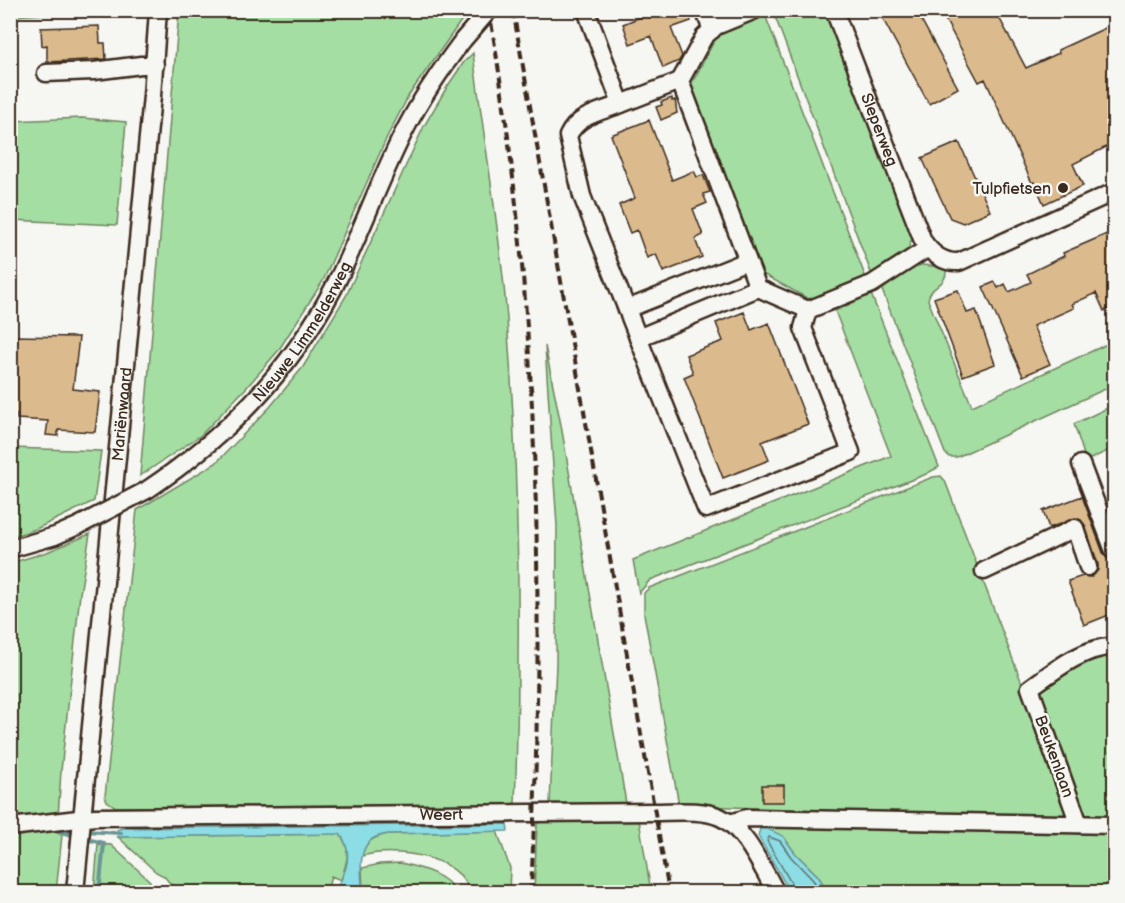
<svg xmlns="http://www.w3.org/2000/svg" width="1125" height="903" font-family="'Balsamiq Sans',sans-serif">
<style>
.green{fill:#a4dea3;stroke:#708460;stroke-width:1.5}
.water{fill:#8cdde5;stroke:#6c9595;stroke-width:1.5}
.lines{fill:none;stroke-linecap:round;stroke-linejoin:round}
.shore{stroke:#5b726e;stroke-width:1.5}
.stream{stroke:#6c9595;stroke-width:4}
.building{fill:#dbbb8e;stroke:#3b2a1e;stroke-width:1.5}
.minor-casing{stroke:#3b2a1e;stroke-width:21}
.minor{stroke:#f6f6f2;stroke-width:16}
.rail{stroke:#3b2a1e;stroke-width:4;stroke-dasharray:9 4.5;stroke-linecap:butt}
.minor-bridge-casing{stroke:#3b2a1e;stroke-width:21;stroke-linecap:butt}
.minor-bridge{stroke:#f6f6f2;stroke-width:16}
.poi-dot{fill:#3b2a1e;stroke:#f6f6f2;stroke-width:2}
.labels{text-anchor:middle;stroke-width:5;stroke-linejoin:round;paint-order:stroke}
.street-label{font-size:16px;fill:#3b2a1e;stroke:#f6f6f2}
.poi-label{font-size:16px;fill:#3b2a1e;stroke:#f6f6f2;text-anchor:end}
</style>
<rect width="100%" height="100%" fill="#f6f6f2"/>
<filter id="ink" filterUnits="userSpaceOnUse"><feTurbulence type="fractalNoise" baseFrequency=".0167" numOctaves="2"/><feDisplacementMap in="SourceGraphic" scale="12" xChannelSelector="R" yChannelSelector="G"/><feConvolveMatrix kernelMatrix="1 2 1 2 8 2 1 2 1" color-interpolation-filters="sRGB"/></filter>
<g filter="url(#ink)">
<path class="green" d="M11 10H102V11L11 16Z
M179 11H468L409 95 387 137 323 281 278 351 247 387 201 435 140 476Z
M773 11H822L828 18 913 234C907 262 895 264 873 278Z
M764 12 867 281 816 303 761 273 691 85 719 32Z
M473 53C484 142 500 230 507 319 519 479 521 642 515 804L116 807 107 801 105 796 137 510 216 463 270 407 303 367 346 296 424 126 447 87 464 62Z
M82 118 126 122 117 225 11 220V121Z
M915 264 946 268C948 287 930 284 928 300L972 406 1114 341V385L957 457H949L945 453 882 290Z
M871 294 939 467 924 475 650 580 639 593 633 560 891 456 835 311Z
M545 346 561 425 626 803 550 804 556 664 557 526Z
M1114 405V448L1086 461 1074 424Z
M11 448 101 451 94 501 36 529 11 537Z
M941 476 945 481 1069 807 1060 819 679 805 644 614V593L649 588 933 477Z
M90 534 80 594 61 771 57 833 62 835 56 892H11V563L47 552Z
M1104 655H1114V819L1091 818 1083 813 1038 698 1044 686 1069 670Z
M544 819 639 820 651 892H534L537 824Z
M760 823 1111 831 1114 836V892H828L818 876 795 853 783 836 760 829Z
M497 831 510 868 509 892H470C459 855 395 847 362 856 365 841 374 837 388 834Z
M340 834C352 851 347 861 341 880L331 876 327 892H177L164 876 156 872 118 837Z
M98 844 111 845 150 881 151 892H94Z
M401 863C421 868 446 874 456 892H363L362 868 380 864Z"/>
<path class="water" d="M507 824 508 831 388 834C383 835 377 836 374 838 357 847 361 876 363 892H336C336 886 339 885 341 880 349 864 351 848 340 834L118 837 117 830 122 828Z
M760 829H768L783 836 795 853 818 876 828 892H790L758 836Z"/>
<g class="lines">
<path class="shore" d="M795 892 794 888 767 841 769 837 780 841 791 857 813 880 821 892"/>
<path class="stream" d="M54 830 77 831
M57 831 76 836
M84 831 121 833
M86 839 104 843 99 892"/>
</g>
<path class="building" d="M641 10H687L691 21 671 28 682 56 679 61 663 68 651 36 630 44 623 24 643 16Z
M878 10H916L958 88 929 104Z
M940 10H995L1026 68 1059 53 1058 50 1114 24V143L1073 164 1083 186 1044 204 1034 182 1032 183 985 79 979 82Z
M99 26 100 43H105L106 59 47 62V45L42 46 41 28Z
M672 98V101L675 100 677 113 661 120 656 107 662 105 661 102Z
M649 120 672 180 694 171 697 177 703 175 710 192 703 194 707 203 693 209 703 235 695 239 702 257 663 272 656 254 647 258 637 230 630 233 619 205 635 198 611 135Z
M959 142 990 211 963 223 950 218 922 158Z
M1114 231V306L1104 311 1096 293 1072 304 1074 308 1033 326 1050 364 1023 376 983 287 995 282 998 288 1005 284 1009 292 1031 282 1027 274 1064 256 1063 253Z
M958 290 967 313 976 310 995 364 963 376 934 298Z
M744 312 751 330 769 323 808 424 762 442 769 460 723 478 684 377 693 373 686 355 723 341 716 323Z
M10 336 79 337 73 389 100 392 95 432 58 430V436L46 435 48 421 17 419V414L10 413Z
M1082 496 1104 555 1109 560 1114 574V613L1084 625 1068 581 1083 576 1092 577 1098 570V564L1085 525 1081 520 1076 518 1049 528 1043 511Z
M762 785H784V802H762Z"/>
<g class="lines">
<g class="minor-casing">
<g id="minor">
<path d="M586 10 621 104 680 81"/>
<path d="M704 10 712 30"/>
<path d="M755 10 716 26 704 37 680 81 758 288 808 310 872 284 928 248"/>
<path id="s1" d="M834 10 923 241C931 253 943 263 959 262L1114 192"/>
<path d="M46 73 94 71 141 65H155"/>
<path d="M621 104C600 112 578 115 568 136L582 196 706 509 851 452 803 328 808 310"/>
<path d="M627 309 747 261"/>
<path d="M638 338 758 288"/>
<path d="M1081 464 1114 551"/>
<path id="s2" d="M147 490C226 437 288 374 333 289 360 237 379 180 406 128 422 97 442 68 463 40"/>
<path d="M10 549 55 536 80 525"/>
<path d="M984 571 1075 528 1088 567"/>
<path d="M730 823 747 818 1114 825"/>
<path d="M1079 824 1030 688C1052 672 1086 645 1114 647"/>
<path id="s3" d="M10 827 95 817 654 812C675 812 701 809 720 817 745 828 763 870 776 892"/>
<path id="s4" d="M75 892 152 96 158 10"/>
</g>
</g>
<use href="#minor" class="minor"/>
<path class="rail" d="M489 10C539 302 545 598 531 892
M513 10 669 892"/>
<g class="minor-bridge-casing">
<path id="minor-bridge" d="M463 40 489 10
M80 525 147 490"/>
</g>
<use href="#minor-bridge" class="minor-bridge"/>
</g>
</g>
<circle class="poi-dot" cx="1063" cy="188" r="6"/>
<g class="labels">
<g class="street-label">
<text dy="6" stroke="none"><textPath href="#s1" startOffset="128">Sleperweg</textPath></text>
<text dy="6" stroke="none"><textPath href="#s2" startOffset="224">Nieuwe Limmelderweg</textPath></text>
<text dy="6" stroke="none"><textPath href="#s4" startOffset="480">Mariënwaard</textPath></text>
<text transform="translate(1055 756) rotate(70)" y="6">Beukenlaan</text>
<text dy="6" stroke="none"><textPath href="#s3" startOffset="432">Weert</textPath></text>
</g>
<g class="poi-label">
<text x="1051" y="194">Tulpfietsen</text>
</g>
</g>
<rect width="1125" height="903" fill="none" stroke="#f6f6f2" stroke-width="36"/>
<rect x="18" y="18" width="1089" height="867" fill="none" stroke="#3b2a1e" stroke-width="2" filter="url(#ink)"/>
</svg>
